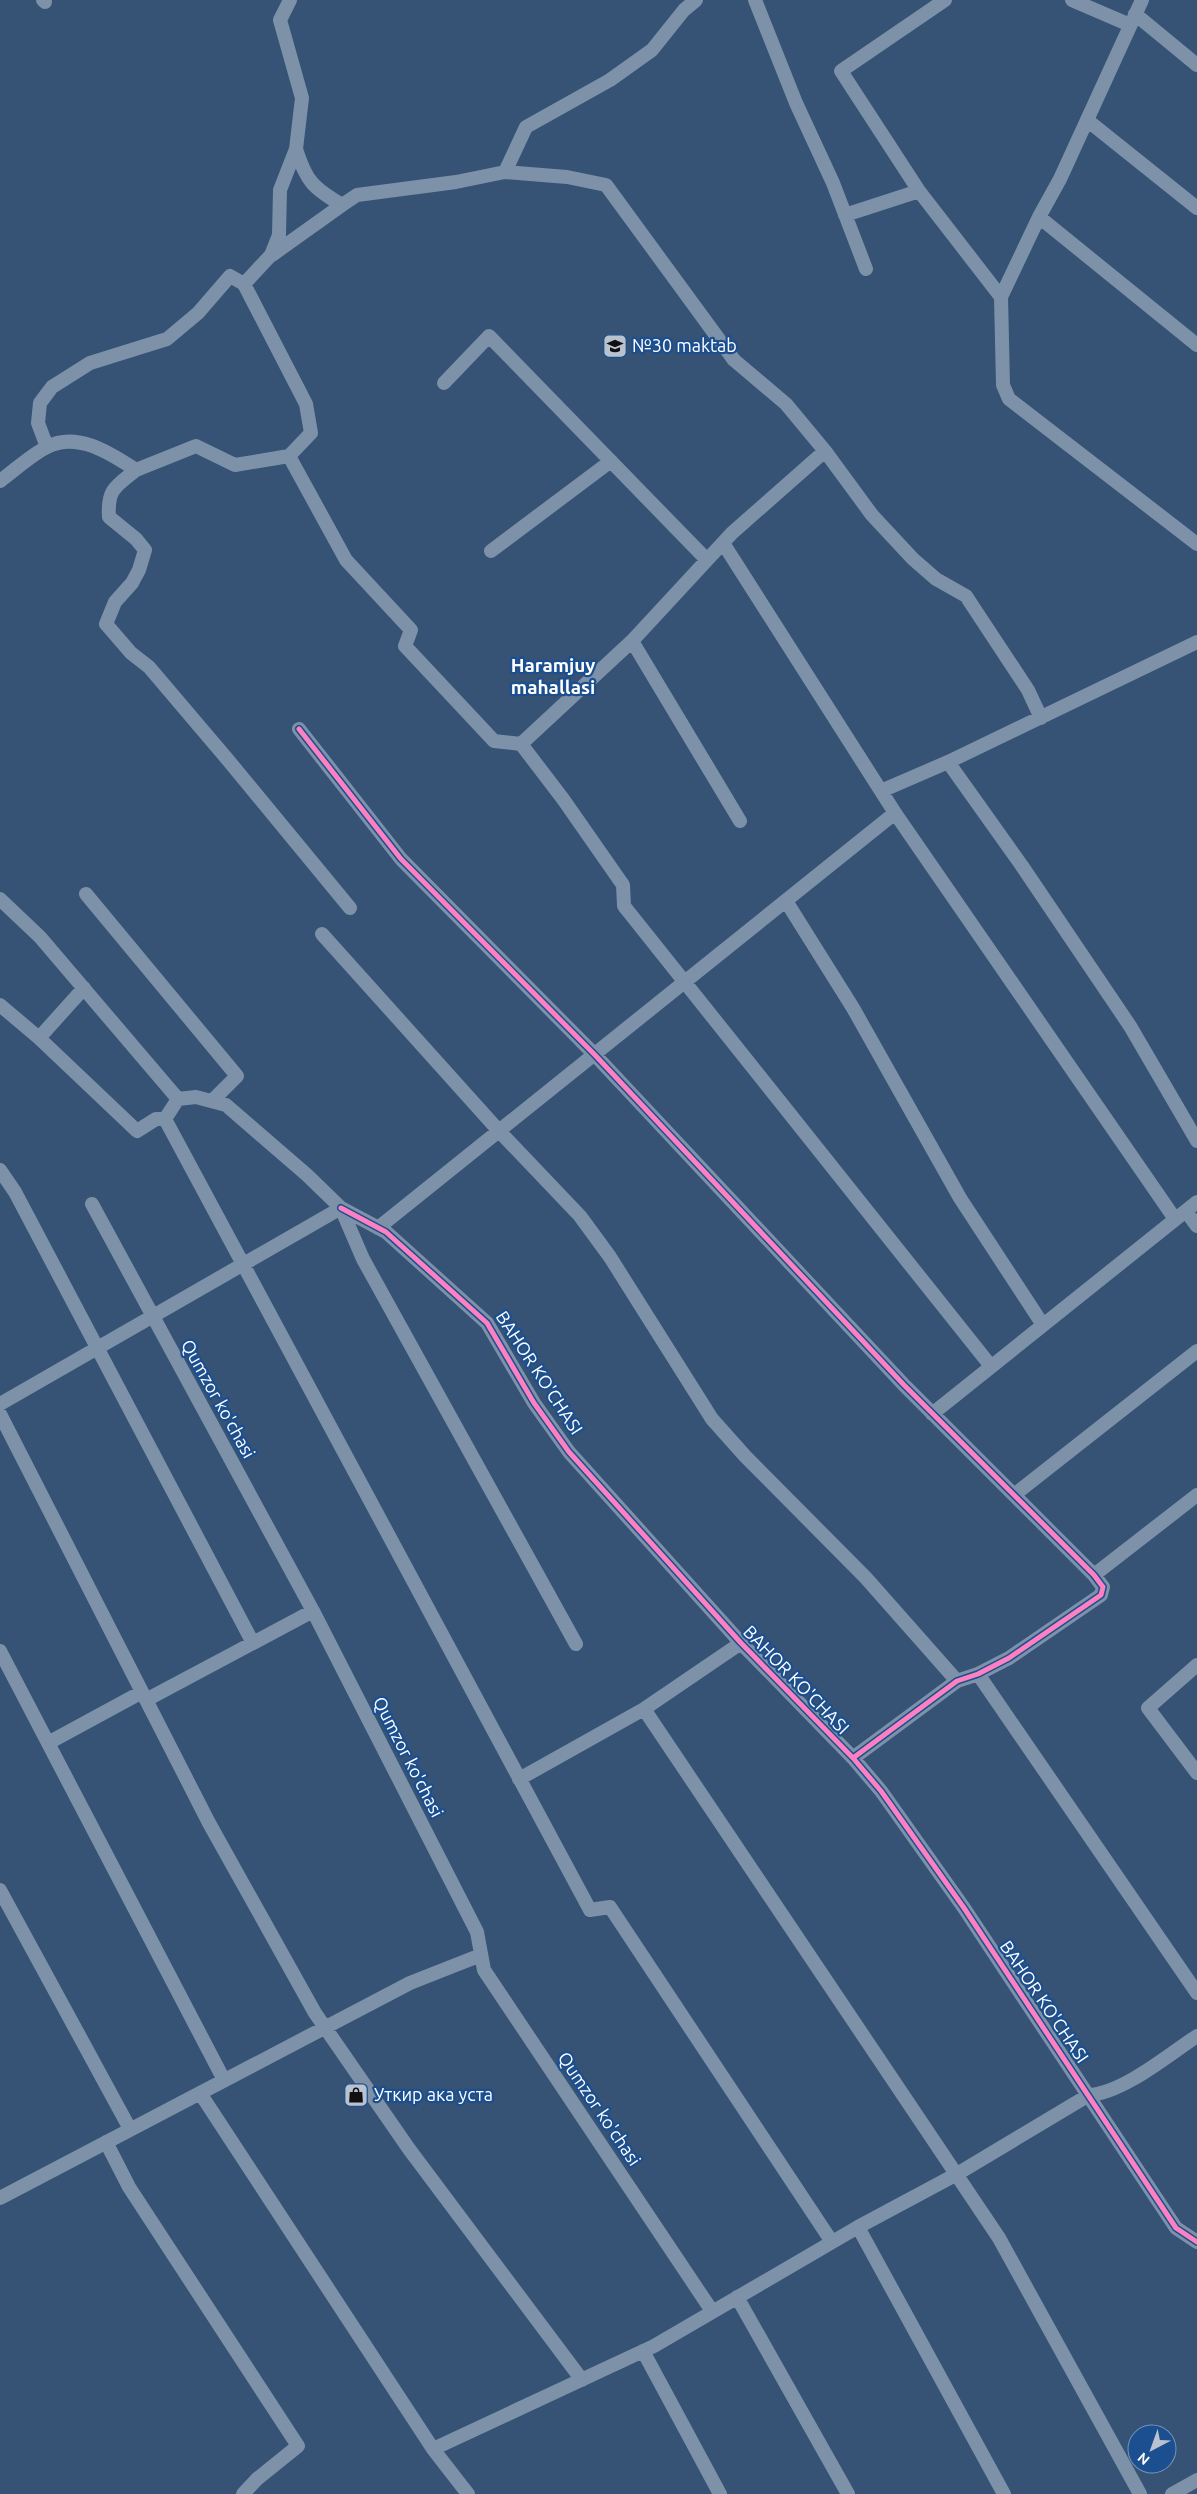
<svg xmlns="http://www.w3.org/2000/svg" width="1197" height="2494" font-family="Ubuntu,sans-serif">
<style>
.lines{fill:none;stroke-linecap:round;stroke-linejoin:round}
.minor{stroke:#7d92a8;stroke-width:14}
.cycleway-casing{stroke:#1b4f8f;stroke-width:8}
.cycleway{stroke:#ff80c0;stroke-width:5}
.labels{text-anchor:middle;stroke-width:4.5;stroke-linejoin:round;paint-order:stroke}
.poi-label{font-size:18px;fill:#fff;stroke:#1b4f8f;text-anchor:start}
.street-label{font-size:18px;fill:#fff;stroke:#1b4f8f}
.neighbourhood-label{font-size:19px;font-weight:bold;fill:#fff;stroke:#1b4f8f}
</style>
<rect width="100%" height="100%" fill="#365274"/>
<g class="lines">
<path class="minor" d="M43 0 45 2
M755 0 796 103 833 183 866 269
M945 0 841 71 919 191 1001 297
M1072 0 1130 25
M1142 0 1060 179 1039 217 1001 297 1003 385 1009 399 1197 544
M1135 14 1197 65
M1087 120 1197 208
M505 172 526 127 610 80 652 50 684 10 696 0
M342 205 357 195 456 182 505 172 567 177 606 185 734 360 786 404 825 451 872 515 913 559 936 579 966 596 1028 690 1041 718
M845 215 919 191
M1039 217 1197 345
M272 255 342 205C313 188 306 181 296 149
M244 284 271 255 279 235 280 190 296 149 302 98 280 20 290 0
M444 383 489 336 707 560
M289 456 346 560 411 630 405 646 494 741 521 744 563 799 623 885 624 906 990 1365
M136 470C116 486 107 489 109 517L136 539 145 550 139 570 132 583 115 602 106 624 131 653 149 667 228 760 350 908
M0 481C15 470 31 455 47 447 78 431 111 454 136 470L196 446 235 465 289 456 311 433 306 404 244 284 230 276 198 313 167 339 90 363 52 387 40 403 38 423 47 447
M723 543 895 813 1175 1219
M491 551 611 461
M632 641 740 821
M299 729 401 859 595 1055 904 1385 1094 1575 1103 1587 1101 1595 1009 1658 978 1674 957 1681 853 1758
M521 744 632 641 732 533 825 451
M948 762 1022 866 1130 1026 1197 1141
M881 791 948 762 1197 642
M86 894 237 1076 212 1101
M0 899 40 937 178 1099
M786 901 853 1008 960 1198 1043 1325
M322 934 499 1131 580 1216 610 1257 712 1419 745 1456 866 1578 957 1681
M0 1005 39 1038 137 1131 156 1119H165
M39 1038 84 988
M165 1119 590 1910 610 1907 832 2242
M165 1119 178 1099 196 1097 226 1105 307 1175 341 1208 363 1259 576 1644
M0 1170 15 1192 253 1643
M92 1204 313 1611 477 1932 484 1970 712 2311
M341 1208 386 1232 487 1323 534 1403 569 1452 741 1643 853 1758 881 1791 964 1908 1176 2228 1197 2242
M1186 1211 1197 1226
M378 1228 895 813
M0 1404 341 1208
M0 1414 209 1823 315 2013 409 2149 582 2380
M932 1414 1197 1202
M1014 1495 1197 1351
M1094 1575 1197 1495
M0 1651 224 2080
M1197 1665 1148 1708 1197 1773
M978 1674 1197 1993
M146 1700 313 1611
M644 1709 999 2238 1140 2494
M48 1743 142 1692
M519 1779 644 1709 741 1643
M0 1890 130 2129
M200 2093 433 2449 468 2494
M106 2142 129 2187 298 2446 257 2479 243 2494
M0 2198 410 1983 481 1955
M858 2227 1004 2494
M737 2297 848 2494
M643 2351 720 2494
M433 2449 654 2346 858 2227 957 2174 1089 2095C1123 2093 1168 2055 1197 2036
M1172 2494 1197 2480"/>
<g class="cycleway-casing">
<path id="cycleway" d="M299 729 401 859 595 1055 904 1385 1094 1575 1103 1587 1101 1595 1009 1658 978 1674 957 1681 853 1758
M341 1208 386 1232 487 1323 534 1403 569 1452 741 1643 853 1758 881 1791 964 1908 1176 2228 1197 2242"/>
</g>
<use href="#cycleway" class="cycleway"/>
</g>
<defs>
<g id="school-square" transform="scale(1.25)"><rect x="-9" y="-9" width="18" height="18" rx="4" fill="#b9c2ce" stroke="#1b4f8f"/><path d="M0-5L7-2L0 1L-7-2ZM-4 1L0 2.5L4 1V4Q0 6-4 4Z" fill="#111"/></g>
<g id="shop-square" transform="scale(1.25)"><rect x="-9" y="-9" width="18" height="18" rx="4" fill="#b9c2ce" stroke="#1b4f8f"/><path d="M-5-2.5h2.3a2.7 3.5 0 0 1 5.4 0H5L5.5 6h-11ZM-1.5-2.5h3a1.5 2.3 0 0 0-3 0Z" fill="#111"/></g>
</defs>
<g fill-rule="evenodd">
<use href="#school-square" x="615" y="346"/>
<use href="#shop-square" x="356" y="2095"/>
</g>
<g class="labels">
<g class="poi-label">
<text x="632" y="352">№30 maktab</text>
<text x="374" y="2101">Уткир ака уста</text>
</g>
<g class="street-label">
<text transform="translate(539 1373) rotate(57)" y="6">BAHOR KO'CHASI</text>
<text transform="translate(218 1399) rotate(61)" y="6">Qumzor ko'chasi</text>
<text transform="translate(796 1680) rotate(46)" y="6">BAHOR KO'CHASI</text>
<text transform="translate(408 1757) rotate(63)" y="6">Qumzor ko'chasi</text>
<text transform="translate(1044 2002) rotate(56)" y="6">BAHOR KO'CHASI</text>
<text transform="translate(599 2109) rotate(56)" y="6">Qumzor ko'chasi</text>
</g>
<g class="neighbourhood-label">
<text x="553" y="672">Haramjuy<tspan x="553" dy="22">mahallasi</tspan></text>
</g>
</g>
<g transform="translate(1152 2449) rotate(221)"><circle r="24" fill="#1b4f8f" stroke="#7695bc"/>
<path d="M0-4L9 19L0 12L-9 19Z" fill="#b9c2ce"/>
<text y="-8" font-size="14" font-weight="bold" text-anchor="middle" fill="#ffffff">N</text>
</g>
</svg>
